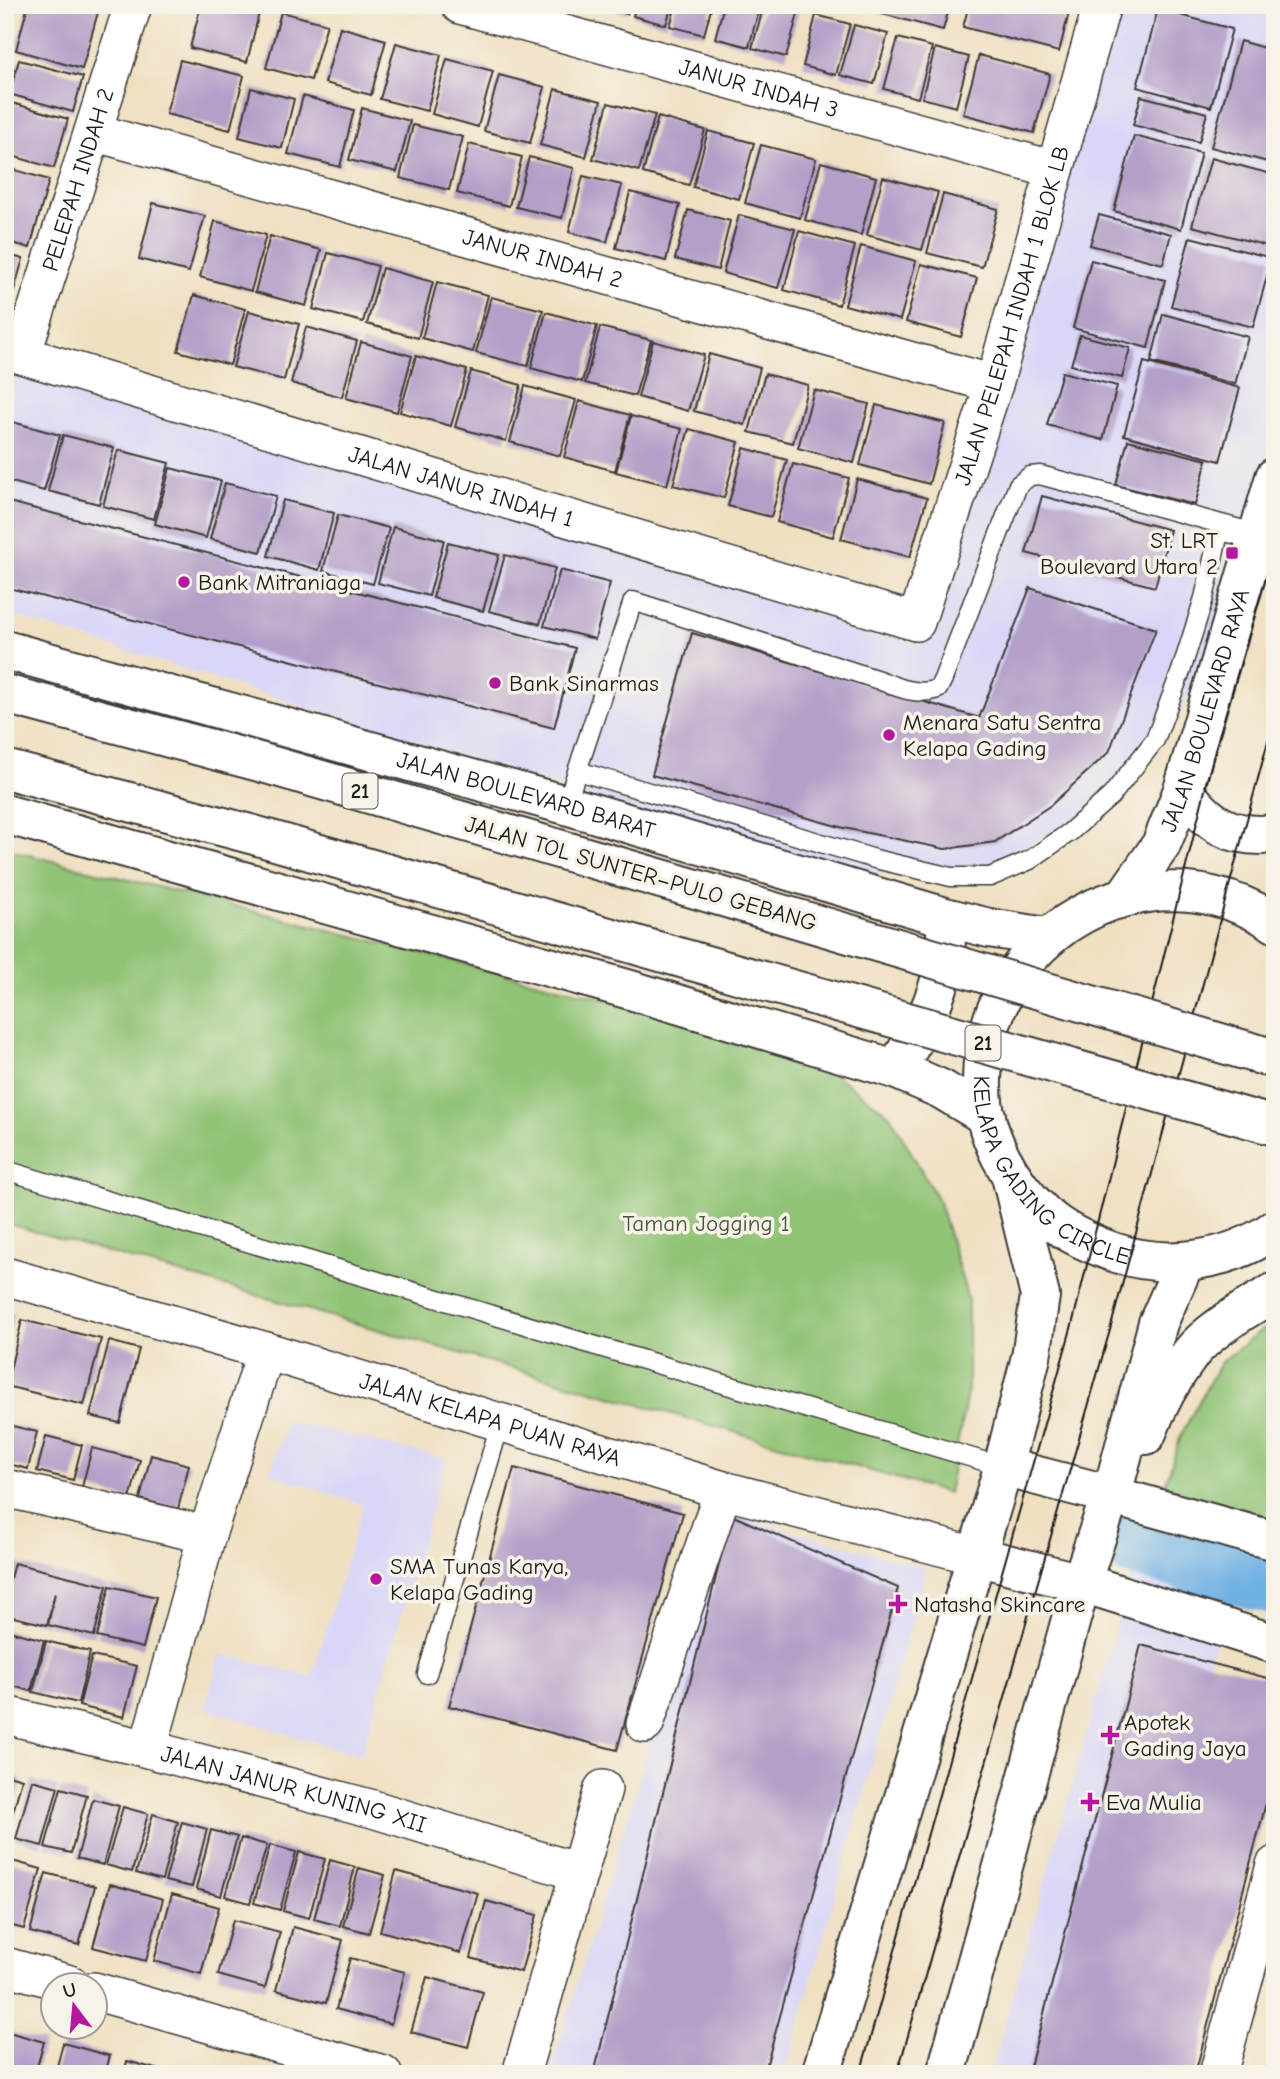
<svg xmlns="http://www.w3.org/2000/svg" width="1280" height="2079" font-family="'Comic Neue',sans-serif">
<style>
.built{fill:#d9d7f7}
.green{fill:#90c374;stroke:#567048;stroke-width:2}
.lines{fill:none;stroke-linecap:round;stroke-linejoin:round}
.river{stroke:#70b1e4;stroke-width:63}
.building{fill:#b39fc8}
.service-casing{stroke:#3c3935;stroke-width:21}
.minor-casing{stroke:#3c3935;stroke-width:40}
.tertiary-casing{stroke:#3c3935;stroke-width:42}
.secondary-casing{stroke:#3c3935;stroke-width:42}
.motorway-casing{stroke:#3c3935;stroke-width:42}
.service{stroke:#fff;stroke-width:18}
.minor{stroke:#fff;stroke-width:37}
.tertiary{stroke:#fff;stroke-width:38}
.secondary{stroke:#fff;stroke-width:38}
.motorway{stroke:#fff;stroke-width:38}
.tram{stroke:#1c1c1c;stroke-width:2}
.motorway-bridge-casing{stroke:#3c3935;stroke-width:42;stroke-linecap:butt}
.motorway-bridge{stroke:#fff;stroke-width:38}
.poi-dot{fill:#b5179e;stroke:#f7f3e8;stroke-width:2.5}
.labels{text-anchor:middle;stroke-width:7;stroke-linejoin:round;paint-order:stroke}
.shield{fill:#f7f3e8;stroke:#5e5c59;stroke-width:2}
.shield-label{font-size:21px;font-weight:bold;fill:#1c1c1c}
.street-label{font-size:23px;fill:#1c1c1c;stroke:#f7f3e8}
.poi-label{font-size:23px;fill:#1c1c1c;stroke:#f7f3e8;text-anchor:start}
.park-label{font-size:23px;fill:#45563b;stroke:#f7f3e8}
</style>
<rect width="100%" height="100%" fill="#f7f3e8"/>
<filter id="ink" filterUnits="userSpaceOnUse"><feTurbulence type="fractalNoise" baseFrequency=".0143" numOctaves="2"/><feDisplacementMap in="SourceGraphic" scale="14" xChannelSelector="R" yChannelSelector="G"/><feConvolveMatrix kernelMatrix="1 2 1 2 8 2 1 2 1" color-interpolation-filters="sRGB"/></filter>
<filter id="wash" filterUnits="userSpaceOnUse"><feTurbulence type="fractalNoise" baseFrequency=".00686" numOctaves="4" result="noise"/><feDisplacementMap in="SourceGraphic" scale="28" xChannelSelector="R" yChannelSelector="G"/><feGaussianBlur stdDeviation="1.57" result="paint"/><feColorMatrix in="noise" values="0 0 0 0 0 0 0 0 0 0 0 0 0 0 0 0 0 1.4 0 .05"/><feComposite in="paint" operator="in"/></filter>
<g filter="url(#wash)">
<rect width="100%" height="100%" fill="#f0e0c2"/>
<path class="built" d="M1105 5H1275V441L1221 628 1176 723 1093 813 985 866 849 877 5 613V367L921 645Z
M287 1421 446 1459 361 1756 205 1709 220 1654 312 1677 363 1505 270 1473Z
M731 1515 927 1568 785 2074H550L652 1737Z
M1131 1575 1225 1604 1094 2074H991Z"/>
<path class="green" d="M5 849 795 1046 890 1115 939 1202 968 1299V1389L948 1493 5 1223Z
M1275 1320V1527L1162 1495 1181 1435 1220 1363Z"/>
<g class="lines">
<path class="river" d="M1135 1545 1275 1583"/>
</g>
<g id="blocks">
<path class="building" d="M28 5H100L82 69 16 50Z
M201 5H261L247 62 190 48Z
M598 5H629L627 14Z
M636 5H672L666 25 633 16Z
M676 5H712L704 35 670 26Z
M724 5H760L749 47 715 38Z
M764 5 800 7 786 57 752 48Z
M882 5H950L943 30 879 13Z
M969 5H1071L1059 52 963 27Z
M1158 9 1232 29 1211 107 1137 87Z
M281 12 327 24 311 80 266 68Z
M816 15 850 24 836 75 803 66Z
M854 25 888 34 874 84 840 75Z
M340 27 386 40 371 95 325 83Z
M898 38 932 47 918 98 884 89Z
M1240 41 1275 51V164L1211 147Z
M396 43 441 55 427 111 380 99Z
M935 48 969 57 956 107 922 98Z
M979 55 1050 74 1034 133 963 114Z
M447 59 493 71 478 127 432 114Z
M19 60 83 77 73 112 9 94Z
M180 60 244 76 230 130 166 114Z
M499 75 545 87 530 143 484 131Z
M251 88 294 99 282 148 239 137Z
M555 89 601 101 586 157 540 145Z
M303 96 354 110 340 167 288 154Z
M1141 96 1207 113 1199 142 1133 125Z
M5 101 68 119 54 168 5 154Z
M608 103 655 115 639 171 593 159Z
M362 108 410 121 397 172 349 160Z
M658 117 705 130 689 185 643 173Z
M413 125 463 137 449 190 400 178Z
M708 131 754 143 739 199 693 187Z
M1134 136 1201 153 1181 229 1114 211Z
M469 144 522 157 509 206 457 193Z
M761 145 816 159 800 218 745 203Z
M529 157 574 168 562 218 516 207Z
M1211 158 1275 175V248L1192 226Z
M821 162 876 177 861 235 805 220Z
M5 167 49 180 30 248 5 241Z
M583 176 622 185 607 242 569 232Z
M883 177 938 192 922 250 867 235Z
M630 192 680 205 666 261 616 248Z
M943 194 998 209 982 267 927 253Z
M153 203 205 216 189 272 139 259Z
M688 210 730 221 718 270 675 259Z
M739 215 795 229 778 288 723 273Z
M1099 215 1171 234 1163 264 1090 245Z
M215 221 266 235 251 291 200 277Z
M799 231 855 246 839 305 784 290Z
M270 236 321 250 306 306 255 292Z
M1190 237 1272 258 1253 327 1171 306Z
M861 246 916 261 900 320 845 305Z
M328 253 378 266 363 322 313 309Z
M5 254 23 259 9 308 5 306Z
M1091 260 1165 280 1148 348 1073 328Z
M921 264 977 278 961 337 906 322Z
M382 268 433 282 418 338 367 324Z
M437 282 488 295 473 352 422 338Z
M194 295 245 309 230 365 178 351Z
M491 297 543 310 528 366 476 353Z
M249 311 299 324 284 380 233 367Z
M546 312 597 326 582 382 531 368Z
M1163 314 1248 337 1235 384 1151 362Z
M306 327 357 341 342 397 291 383Z
M600 327 651 340 635 396 585 383Z
M1080 335 1130 348 1122 378 1071 365Z
M653 341 704 355 688 411 638 397Z
M361 342 412 356 397 412 346 398Z
M709 354 760 368 745 425 694 411Z
M416 356 467 370 451 426 400 412Z
M1144 362 1240 388 1220 461 1124 435Z
M471 371 521 385 506 441 455 427Z
M1062 372 1117 386 1103 440 1047 425Z
M765 374 808 385 793 443 749 432Z
M525 386 576 400 560 456 510 442Z
M814 390 869 404 854 463 798 448Z
M579 401 630 415 615 471 564 457Z
M876 405 945 423 929 484 860 465Z
M631 416 682 429 667 485 616 472Z
M9 421 60 435 44 491 5 480V434Z
M689 429 739 442 724 498 673 485Z
M63 435 114 448 99 504 48 491Z
M1128 440 1207 460 1195 505 1116 485Z
M744 448 787 460 771 517 728 506Z
M118 450 169 463 154 519 103 506Z
M793 464 849 478 833 537 777 522Z
M170 468 221 481 206 538 155 524Z
M857 479 927 498 910 557 841 539Z
M225 483 276 496 261 552 210 539Z
M1042 496 1170 530 1155 587 1026 553Z
M283 500 334 513 319 570 268 556Z
M5 501 575 648 554 728 5 587Z
M338 515 389 528 373 584 323 571Z
M393 527 444 540 429 596 378 583Z
M448 542 499 555 483 611 433 598Z
M505 555 555 568 540 624 489 611Z
M560 570 610 583 595 639 544 626Z
M1030 588 1156 629 1109 752 1051 805 995 842 945 849 844 828 652 775 692 633 979 718Z
M5 1311 14 1313 6 1346H5Z
M22 1320 101 1339 84 1405 6 1386Z
M109 1341 139 1349 120 1423 90 1416Z
M5 1424 37 1432 28 1469 5 1463Z
M46 1436 82 1445 73 1480 37 1471Z
M92 1448 140 1460 130 1499 82 1487Z
M151 1455 189 1465 178 1509 140 1499Z
M514 1468 683 1513 617 1750 449 1706Z
M731 1515 898 1588 764 2074H594Z
M14 1563 107 1586 94 1636 48 1625 55 1593 47 1625 5 1615V1598Z
M110 1586 156 1597 143 1648 97 1637Z
M5 1630 44 1640 31 1691 5 1684Z
M46 1641 90 1652 78 1703 33 1692Z
M1141 1645 1275 1680V1769L1195 2074H1028Z
M92 1656 137 1666 124 1717 79 1706Z
M5 1774 22 1779 6 1838 5 1837Z
M32 1780 58 1787 42 1846 16 1839Z
M61 1788 87 1795 71 1853 45 1847Z
M93 1799 119 1806 103 1865 77 1858Z
M123 1807 148 1814 132 1872 106 1865Z
M153 1814 178 1822 162 1880 136 1873Z
M182 1822 207 1829 192 1887 165 1881Z
M211 1830 237 1837 221 1896 196 1889Z
M241 1838 267 1845 250 1903 225 1896Z
M270 1845 296 1852 280 1910 254 1903Z
M299 1852 325 1859 309 1918 283 1911Z
M5 1859 41 1869 24 1929 5 1924Z
M330 1860 355 1867 340 1926 314 1919Z
M359 1868 385 1875 369 1933 343 1926Z
M396 1871 478 1893 461 1953 380 1931Z
M46 1873 95 1886 79 1945 30 1932Z
M110 1884 163 1899 146 1961 93 1947Z
M172 1894 219 1907 201 1974 154 1961Z
M486 1901 537 1915 521 1972 471 1958Z
M233 1920 280 1932 265 1988 218 1975Z
M293 1927 343 1940 326 2003 276 1990Z
M350 1958 405 1972 391 2024 336 2009Z
M427 1977 483 1992 468 2047 411 2032Z
M5 2031 44 2042 35 2074H5Z
M63 2043 110 2056 105 2074H55Z
M127 2061 171 2073V2074H124Z"/>
</g>
</g>
<g filter="url(#ink)">
<use href="#blocks" fill-opacity="0" stroke="#3c3935" stroke-width="2"/>
<g class="lines">
<g class="service-casing">
<path id="service" d="M578 771 875 859 951 877H990L1030 860 1070 832 1111 796 1155 740 1181 671 1204 598 1219 533 1221 531 1237 535
M566 805 633 601 879 680C899 688 917 696 938 689L943 679 1018 485 1030 476 1040 475 1258 534
M5 1170 1003 1467
M427 1674 500 1424"/>
</g>
<g class="minor-casing">
<g id="minor">
<path id="s1" d="M460 5 1055 170"/>
<path id="s2" d="M93 132 994 384"/>
<path id="s3" d="M5 350 916 622 994 384 1102 5"/>
<path id="s4" d="M22 355 133 5"/>
<path id="s5" d="M5 1276 266 1351 723 1490 976 1556"/>
<path d="M5 1488 207 1535"/>
<path id="s6" d="M5 1715 148 1749 373 1809 578 1872"/>
<path d="M645 1724 723 1490"/>
<path d="M148 1749 207 1535 266 1351"/>
<path d="M5 1966 70 1984"/>
<path d="M94 1991 383 2074"/>
<path d="M521 2074 603 1789"/>
<path d="M1218 2074 1275 1865"/>
</g>
</g>
<g class="tertiary-casing">
<path id="tertiary" d="M1120 1498 1275 1541
M1086 1584 1275 1644"/>
</g>
<g class="secondary-casing">
<g id="secondary">
<path id="s7" d="M5 650 566 805 945 917 989 928 1047 937"/>
<path d="M1183 790C1209 824 1230 839 1275 834"/>
<path d="M5 814 627 989 895 1069 941 1089 986 1116"/>
<path id="s8" d="M1126 895 1161 845 1183 790 1275 477"/>
<path id="s9" d="M1275 923C1238 898 1192 887 1148 893 1052 905 979 990 982 1088 983 1134 1010 1183 1044 1214 1063 1232 1088 1243 1113 1252 1166 1270 1229 1262 1275 1229"/>
<path d="M895 1069C924 1027 948 983 946 930"/>
<path d="M1146 1435C1157 1406 1172 1378 1191 1353 1208 1331 1250 1306 1275 1292"/>
<path d="M1003 1467 1111 1495"/>
<path d="M976 1556 1081 1583"/>
<path d="M821 2074 1001 1475 1031 1357 1040 1296 1011 1176"/>
<path d="M946 2074 1081 1583 1116 1479 1158 1323 1185 1262"/>
</g>
</g>
<g class="motorway-casing">
<path id="motorway" d="M5 694 263 763 713 894
M5 769 254 835 692 961"/>
</g>
<use href="#service" class="service"/>
<use href="#minor" class="minor"/>
<use href="#tertiary" class="tertiary"/>
<use href="#secondary" class="secondary"/>
<use href="#motorway" class="motorway"/>
<path class="tram" d="M860 2074 1072 1325 1216 746 1275 546
M897 2074 1110 1330 1275 715"/>
<g class="motorway-bridge-casing">
<path id="motorway-bridge" d="M713 894 1275 1059
M692 961 1275 1126"/>
</g>
<use href="#motorway-bridge" class="motorway-bridge"/>
</g>
</g>
<g class="poi-dot">
<rect x="1225" y="546" width="14" height="14" rx="3.5"/>
<circle cx="184" cy="582" r="7"/>
<circle cx="495" cy="683" r="7"/>
<circle cx="889" cy="735" r="7"/>
<circle cx="376" cy="1579" r="7"/>
<path d="M894.5 1593.5h7v7h7v7h-7v7h-7v-7h-7v-7h7z"/>
<path d="M1106.5 1724.5h7v7h7v7h-7v7h-7v-7h-7v-7h7z"/>
<path d="M1086.5 1791.5h7v7h7v7h-7v7h-7v-7h-7v-7h7z"/>
</g>
<g class="labels">
<g class="shield">
<rect x="342.5" y="773.5" width="35" height="35" rx="5"/>
<rect x="965.5" y="1025.5" width="35" height="35" rx="5"/>
</g>
<g class="shield-label">
<text x="360" y="798">21</text>
<text x="983" y="1050">21</text>
</g>
<g class="street-label">
<text dy="8" stroke="none"><textPath href="#s1" startOffset="310">JANUR INDAH 3</textPath></text>
<text dy="8" stroke="none"><textPath href="#s4" startOffset="184">PELEPAH INDAH 2</textPath></text>
<text dy="8" stroke="none"><textPath href="#s2" startOffset="467">JANUR INDAH 2</textPath></text>
<text dy="8" stroke="none"><textPath href="#s3" startOffset="1272">JALAN PELEPAH INDAH 1 BLOK LB</textPath></text>
<text dy="8" stroke="none"><textPath href="#s3" startOffset="476">JALAN JANUR INDAH 1</textPath></text>
<text dy="8" stroke="none"><textPath href="#s8" startOffset="203">JALAN BOULEVARD RAYA</textPath></text>
<text dy="8" stroke="none"><textPath href="#s7" startOffset="541">JALAN BOULEVARD BARAT</textPath></text>
<text transform="translate(641 873) rotate(16)" y="8">JALAN TOL SUNTER–PULO GEBANG</text>
<text dy="8" stroke="none"><textPath href="#s9" startOffset="528">KELAPA GADING CIRCLE</textPath></text>
<text dy="8" stroke="none"><textPath href="#s5" startOffset="506">JALAN KELAPA PUAN RAYA</textPath></text>
<text dy="8" stroke="none"><textPath href="#s6" startOffset="298">JALAN JANUR KUNING XII</textPath></text>
</g>
<g class="poi-label">
<text x="1218" y="548" text-anchor="end">St. LRT<tspan x="1218" dy="26">Boulevard Utara 2</tspan></text>
<text x="198" y="590">Bank Mitraniaga</text>
<text x="509" y="691">Bank Sinarmas</text>
<text x="903" y="730">Menara Satu Sentra<tspan x="903" dy="26">Kelapa Gading</tspan></text>
<text x="390" y="1574">SMA Tunas Karya,<tspan x="390" dy="26">Kelapa Gading</tspan></text>
<text x="914" y="1612">Natasha Skincare</text>
<text x="1124" y="1730">Apotek<tspan x="1124" dy="26">Gading Jaya</tspan></text>
<text x="1106" y="1810">Eva Mulia</text>
</g>
<g class="park-label">
<text x="706" y="1231">Taman Jogging 1</text>
</g>
</g>
<rect width="1280" height="2079" fill="none" stroke="#f7f3e8" stroke-width="28"/>
<g transform="translate(74 2006) rotate(344)"><circle r="33" fill="#f7f3e8" stroke="#9f9d96" stroke-width="2"/>
<path d="M0-5L12 26L0 18L-12 26Z" fill="#b5179e"/>
<text y="-10" font-size="19" font-weight="bold" text-anchor="middle" fill="#1c1c1c">U</text>
</g>
</svg>
